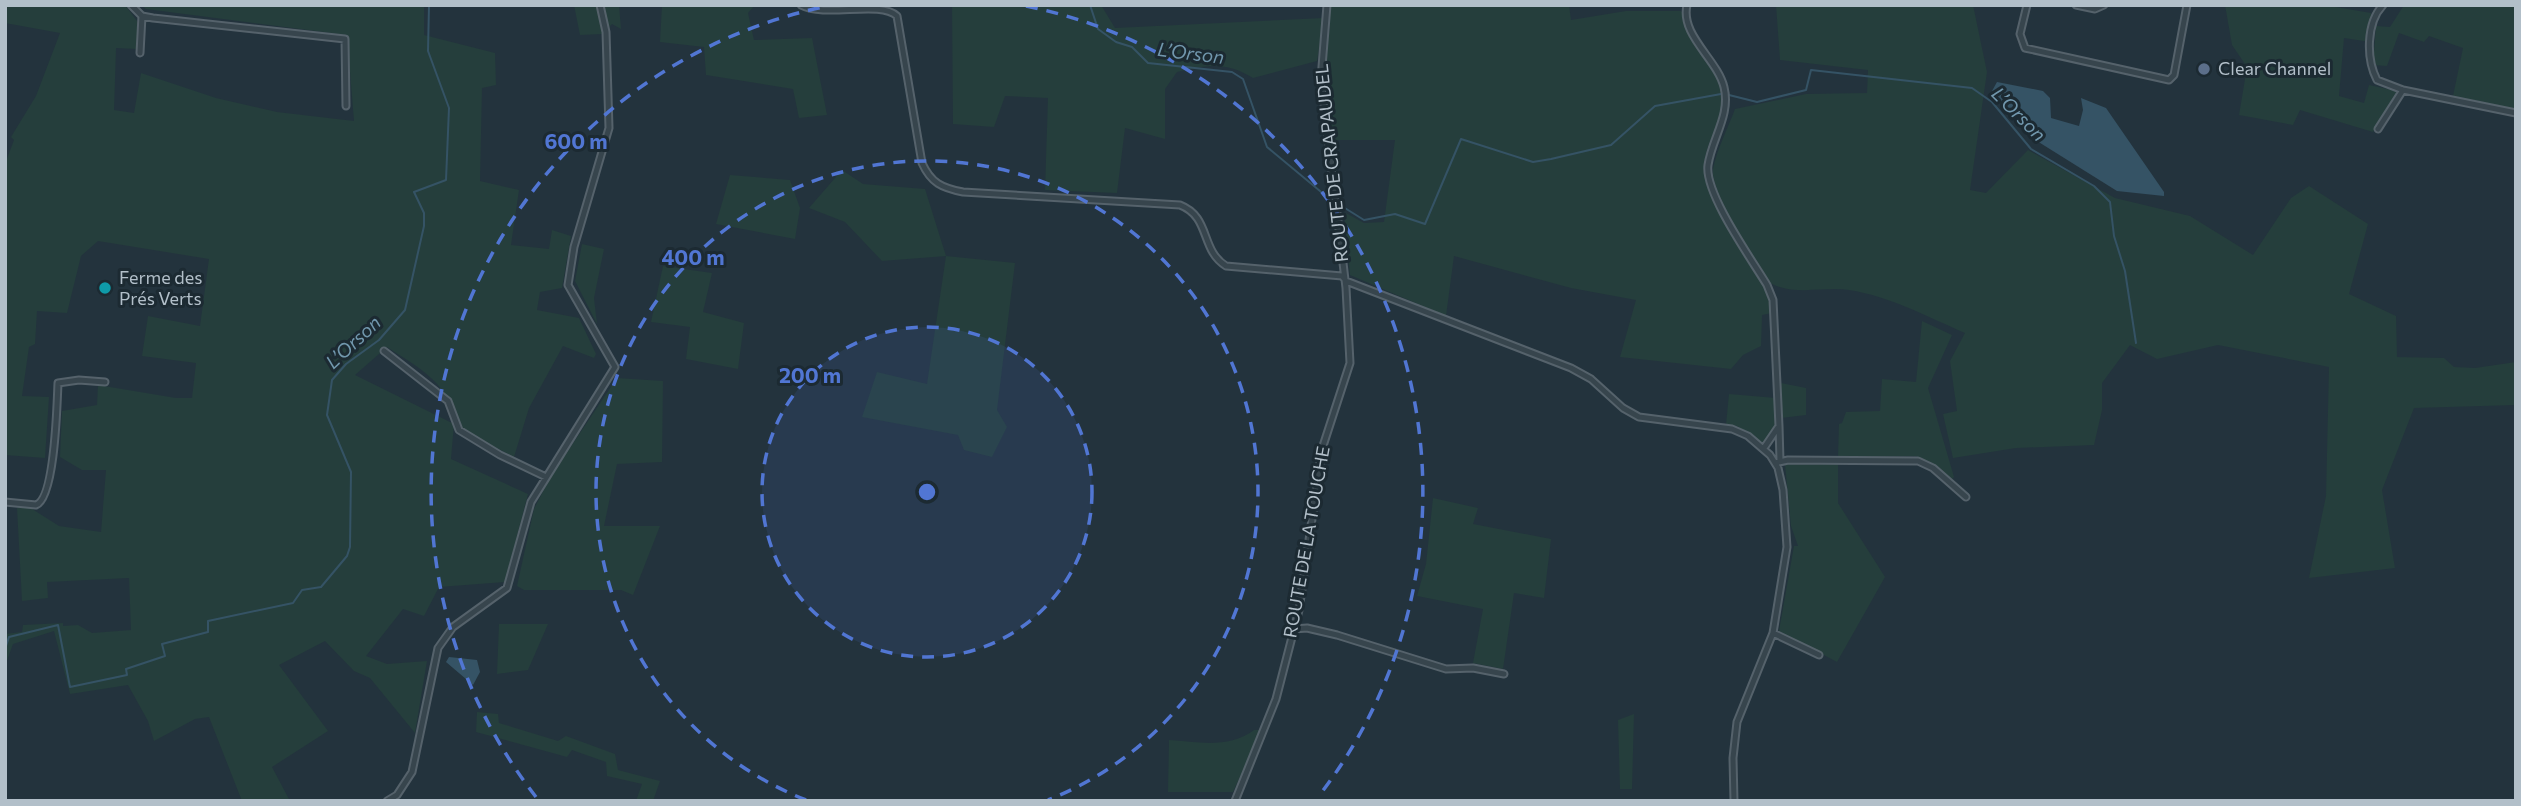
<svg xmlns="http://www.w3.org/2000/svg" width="2521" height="806" font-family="Commissioner,sans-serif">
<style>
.green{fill:#253e3c}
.water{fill:#355365}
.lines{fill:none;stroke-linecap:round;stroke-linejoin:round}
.stream{stroke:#355365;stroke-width:2}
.minor-casing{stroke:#55626b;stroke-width:9}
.minor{stroke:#37454d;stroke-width:5}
.ring{fill:none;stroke:#5176d3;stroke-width:3.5;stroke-dasharray:12 9}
.service-dot{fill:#5c6f8a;stroke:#1c2a32;stroke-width:2.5}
.culture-dot{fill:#0f9aa8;stroke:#1c2a32;stroke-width:2.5}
.labels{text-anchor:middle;stroke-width:6;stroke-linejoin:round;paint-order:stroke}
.poi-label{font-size:18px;fill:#b2bfc9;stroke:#1c2a32;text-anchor:start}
.street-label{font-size:18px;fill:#b2bfc9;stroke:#1c2a32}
.water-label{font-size:19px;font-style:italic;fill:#7197ad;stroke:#1c2a32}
.centre{fill:#5176d3;stroke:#1c2a32;stroke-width:3.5}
.ring-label{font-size:21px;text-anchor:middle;font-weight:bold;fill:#5176d3;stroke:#1c2a32;stroke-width:6;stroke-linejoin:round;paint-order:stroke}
</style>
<rect width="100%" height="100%" fill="#23333d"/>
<path class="green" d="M5 5H125L137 21V49L116 48 114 110 134 113 141 73 216 98 277 112 354 121 347 35 146 9 141 5H424V35L495 53 496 85 482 88 480 181 519 190 511 245 549 249 552 230 571 236 562 288 540 292 537 310 579 318 596 354 594 358 563 346 529 408 514 457 461 429C445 381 427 373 387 347L355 375 454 424 451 459 528 494 505 582 439 587 424 616 403 609 366 656 387 664 427 661 415 733 370 678 354 671 325 641 279 665 328 731 272 767 290 801H242L209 717 195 719 154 741 148 721 128 685 70 694 54 631 13 644 5 666V634L22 632 23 625 63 623V626L78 625 92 633 131 630 129 578 47 582 48 598 22 601 17 508 29 507 59 526 101 532 106 470H82L60 457 62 411 97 405 98 385 176 398H192L196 363 142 356 148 316 200 326 209 259 98 241 81 256 67 313 37 311 35 344 29 347 22 396 49 397 45 458 5 455V164L14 140 11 137 36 96 60 33 5 23Z
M574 5H619L621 29 612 24 602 34 580 35Z
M662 5H755L748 13 754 40 812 38 827 115 799 118 793 89 706 75 704 47 660 42Z
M952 5H1101L1115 28 1324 18 1317 61 1253 78C1226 61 1207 65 1177 72L1165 89V139L1125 128 1117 193 1045 190 1048 98 1005 96 994 127 953 124Z
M1330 5H1569L1571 20 1626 11H1681C1693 39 1723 69 1722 102 1721 127 1697 155 1706 180 1721 227 1762 265 1772 313L1762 315 1761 346 1743 355 1731 369 1620 357 1636 300 1571 288 1454 256 1446 316 1350 275 1344 212 1364 223 1384 222 1395 140H1332L1325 57 1330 27Z
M1776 5H1973L1987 72 1970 190 1986 193 2028 150 2115 198 2190 216 2253 255 2291 198 2309 186 2368 224 2349 294 2396 316 2397 357 2444 358 2454 367 2475 368 2516 362V405L2414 408 2382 490 2395 568 2309 578 2326 496 2329 367 2218 345 2157 359 2130 345 2102 383V410L2094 445 2016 448 1953 458 1943 414 1957 411 1950 361 1965 333C1928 317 1889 296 1849 290 1823 286 1787 298 1765 279 1753 268 1709 185 1713 169 1717 149 1728 128 1735 109L1806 94 1867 93 1868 70 1780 60Z
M2225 5H2324L2371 13 2370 42 2344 38 2339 96 2364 103 2369 85 2397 91 2373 132 2300 110 2293 125 2239 115 2247 67 2232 45Z
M2404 5H2516V109L2453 96 2463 48 2429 36 2424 42 2399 33 2387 66 2373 65 2376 26 2390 27Z
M842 170 863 184 925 189 946 256 1015 263 997 410 1007 427 992 457 964 450 958 435 862 417 877 372 927 384 946 256 882 261 845 222 809 208Z
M730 175 790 180 800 208 795 239 716 224Z
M582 244 604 249 594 298 597 324 575 281Z
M663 266 712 273 703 312 744 323 738 369 686 359 690 327 651 322Z
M1922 321 1952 335 1928 388 1954 477 1952 479 1935 465 1916 456 1838 457 1839 424 1842 423 1846 412 1880 411 1882 379 1916 382Z
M617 378 663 381 662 462 617 464 604 526H660L633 595 621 590H524L517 586 534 509 551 476Z
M1781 383 1806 388V415L1781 418Z
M1729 394 1776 398C1777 415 1779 433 1763 443L1737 426 1726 425Z
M1838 462V503L1885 577 1837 662 1779 631 1794 546H1798L1791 526 1785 464Z
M1433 498 1478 508 1473 524 1551 539 1544 598 1514 593 1503 669 1473 663 1483 609 1417 596 1426 564Z
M499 624H548L528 670 497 674Z
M477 712 498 714 499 723 558 741 566 736 615 754 618 770 660 781 653 801H636L642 784 607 776 606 762 572 750 567 757 476 732Z
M1634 714 1632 789H1620L1618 720Z
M1254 730H1262L1233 792H1168L1169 740C1198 742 1229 749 1254 730Z"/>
<path class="water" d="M1997 82 2043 91 2050 98 2051 118 2079 126 2083 110 2081 98 2106 108 2164 192V196L2117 191 2037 141 1992 91Z
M449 657 477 660 480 672 473 685 446 662Z"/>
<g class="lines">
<path class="stream" d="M1090 5 1098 29 1116 42 1132 47 1148 63 1232 72 1243 79 1267 147 1332 201
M1729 95 1757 102 1806 90 1811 70 1972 88 1992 102 2031 149 2094 186 2110 202 2114 236 2125 271 2136 343
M1340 205 1364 220 1395 214 1425 224 1461 139 1533 162 1551 159 1611 145 1655 106 1721 94
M5 649 9 637 58 625 70 687 127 675 126 669 165 656 162 644 208 632V621L293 603 302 590 321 587 347 556 350 547 351 472 327 415 332 380 346 364 379 340 405 310 424 226V213L414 192 446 180 449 108 428 51 429 5"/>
<g class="minor-casing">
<path id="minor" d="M131 5 142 16 153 18 345 39 346 106
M801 5C826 18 880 0 897 16L922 163C931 183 942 188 963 192L1180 205C1211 217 1200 250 1226 266L1342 276 1346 281 1571 368 1591 379 1623 408 1639 417 1732 429 1748 436 1770 455 1778 468 1783 490 1787 547 1773 633 1737 722 1733 758 1734 801
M1687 5C1680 35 1717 59 1724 87 1731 115 1712 138 1708 165 1704 193 1752 260 1767 285L1773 300 1779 426
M2027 5 2020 34 2025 48 2169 80 2174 75 2187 5
M2076 5 2095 9 2104 5
M2383 5C2366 23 2366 59 2377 80L2403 90 2516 113
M140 53 142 16
M2378 129 2403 90
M384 351 448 401 459 430 500 455 546 477
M1764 448 1779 426 1780 461
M1775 463 1788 460 1918 461 1933 468 1966 497
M5 502 36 505C55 498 57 404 58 383L79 380 105 382
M1294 629 1307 628 1337 635 1446 669 1473 668 1504 674
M1773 633 1819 655
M387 801 397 795 412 772 438 648 453 627 507 588 531 502 615 367 568 285 574 247 609 128 606 32 600 5
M1235 801 1276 699 1299 610 1322 449 1350 363 1346 288 1321 79 1327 5"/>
</g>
<use href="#minor" class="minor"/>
</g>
<circle cx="927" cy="492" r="165" fill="#5176d3" fill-opacity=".12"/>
<g class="ring">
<circle cx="927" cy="492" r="165"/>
<path d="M806 800A331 331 0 1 1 1048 800"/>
<path d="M536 797A496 496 0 0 1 828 6M1026 6A496 496 0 0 1 1318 797"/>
</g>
<circle class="service-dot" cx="2204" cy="69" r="7"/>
<circle class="culture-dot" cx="105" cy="288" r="7"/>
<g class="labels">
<g class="poi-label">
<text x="2218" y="75">Clear Channel</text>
<text x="119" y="284">Ferme des<tspan x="119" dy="21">Prés Verts</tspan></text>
</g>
<g class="street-label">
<text transform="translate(1332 163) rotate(-96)" y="6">ROUTE DE CRAPAUDEL</text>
<text transform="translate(1307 542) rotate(-80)" y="6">ROUTE DE LA TOUCHE</text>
</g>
<g class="water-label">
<text transform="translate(1191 53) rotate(7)" y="7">L’Orson</text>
<text transform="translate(2019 114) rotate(45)" y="7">L’Orson</text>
<text transform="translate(353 342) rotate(-43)" y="7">L’Orson</text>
</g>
</g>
<circle cx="927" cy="492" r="10" class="centre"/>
<g class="ring-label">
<text x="576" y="149">600 m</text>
<text x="693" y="265">400 m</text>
<text x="810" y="383">200 m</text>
</g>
<rect width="2521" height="806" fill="none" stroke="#b2bfc9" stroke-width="14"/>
</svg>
